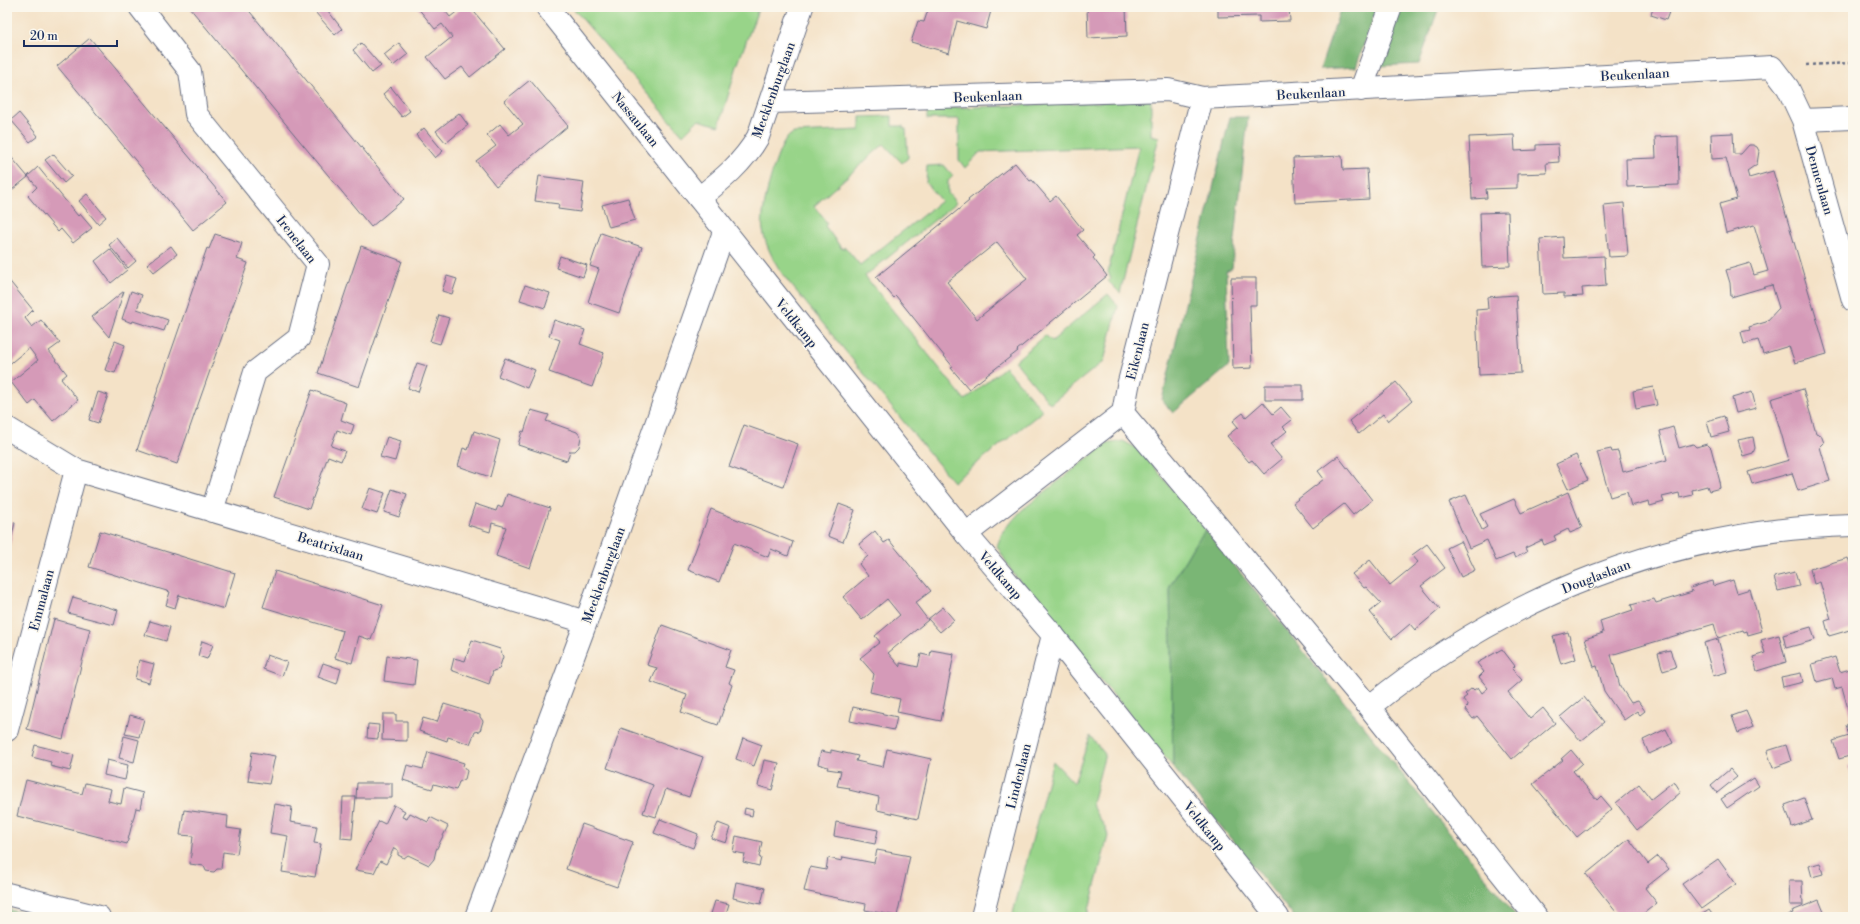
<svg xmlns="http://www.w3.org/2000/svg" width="1860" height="924" font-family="'Libre Bodoni',serif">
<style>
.green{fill:#98d489;stroke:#5a8274}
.forest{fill:#7ab675;stroke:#4a726a}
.building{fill:#d59ab8;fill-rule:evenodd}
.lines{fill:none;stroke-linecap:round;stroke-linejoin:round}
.minor-casing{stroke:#676e83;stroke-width:24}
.tertiary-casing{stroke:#676e83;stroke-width:24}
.path{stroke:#676e83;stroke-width:2.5;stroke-dasharray:3 3;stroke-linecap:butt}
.minor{stroke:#fff;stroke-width:22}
.tertiary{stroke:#fff;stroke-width:22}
.labels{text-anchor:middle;stroke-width:3;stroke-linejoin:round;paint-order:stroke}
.street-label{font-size:13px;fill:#1b2f5e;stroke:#fbf7ec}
</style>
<rect width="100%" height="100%" fill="#fbf7ec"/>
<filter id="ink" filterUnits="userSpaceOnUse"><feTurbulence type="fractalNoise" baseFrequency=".025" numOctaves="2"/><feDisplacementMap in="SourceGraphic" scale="8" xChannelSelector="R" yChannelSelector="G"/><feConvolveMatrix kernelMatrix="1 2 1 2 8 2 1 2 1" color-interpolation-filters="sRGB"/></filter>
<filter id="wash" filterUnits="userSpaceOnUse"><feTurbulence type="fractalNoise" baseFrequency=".012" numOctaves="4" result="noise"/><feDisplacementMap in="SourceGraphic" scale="16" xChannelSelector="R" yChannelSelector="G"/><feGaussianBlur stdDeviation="0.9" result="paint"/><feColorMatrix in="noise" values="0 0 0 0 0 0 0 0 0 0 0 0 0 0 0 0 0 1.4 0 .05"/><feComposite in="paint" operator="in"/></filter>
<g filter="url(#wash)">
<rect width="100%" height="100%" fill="#f4e2c7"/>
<path class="green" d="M572 7H759L737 66 719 126 698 120 683 135Z
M1151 100V135L1159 137 1120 293 1108 281 1111 278 1108 272 1139 146 980 152 965 168 959 160V119H927V109Z
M892 116V126H903V128L906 129 908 158 902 163 884 144 814 206 827 223 825 226 842 249 845 247 860 265 941 201 926 183 927 166 944 165 953 176 948 181V193L956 203 865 276 965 400 1005 367 1043 411 953 482 783 275C774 261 766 247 763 231 759 214 775 155 785 141 787 137 790 135 794 133L860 130V117Z
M1108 294 1118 306 1104 361 1050 404 1015 361 1045 335 1052 341Z
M1123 441 1140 450 1206 530 1194 545 1170 586 1173 767 1012 572 997 546 1003 531 1022 510 1106 444Z
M1090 736 1105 754 1092 803C1094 816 1106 823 1108 836L1087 917H1012L1053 761 1074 783Z"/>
<path class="forest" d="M1341 7H1377L1356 67 1320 69Z
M1399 7H1439L1419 64 1378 66Z
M1230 117H1248L1232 268 1226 271 1229 366 1173 413 1162 400Z
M1206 530 1517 917H1294L1173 767 1170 586 1194 545Z
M7 909 39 917H7Z"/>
<g id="blocks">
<path class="building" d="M189 7H246L404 199 371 227Z
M322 7H325L342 29 335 35 315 12Z
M417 7H442L450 17 463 7H470L505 49 470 77 462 67 445 79 427 57 452 37 442 24 435 29Z
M929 7H992L986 29 957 21 949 53 911 42 918 21 924 22Z
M1087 7H1126L1127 36 1088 38Z
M1218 7H1289L1290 21 1259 22V16L1218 17Z
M1653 7H1671L1666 20 1651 15Z
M90 38 227 202 193 230 57 66Z
M361 43 381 66 372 73 353 50Z
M399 43 408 54 393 66 384 55Z
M530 80 568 126 496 186 476 161 496 146 487 135 500 124 509 135 523 124 504 101Z
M391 87 410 111 402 117 383 94Z
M19 113 38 136 30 142 11 120Z
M459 113 468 125 446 143 436 131Z
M424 128 443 151 435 158 416 135Z
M1733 133 1734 154H1741L1749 145H1753L1757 147 1759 151 1757 164 1747 171 1749 178 1773 171 1827 354 1795 363 1789 346 1763 354 1758 340 1744 344 1741 332 1750 330 1749 327 1766 322 1779 308 1772 285 1731 297 1730 283 1726 270 1750 263 1754 275 1768 271 1754 225 1726 233 1723 220 1719 204 1737 199 1726 158 1712 159 1711 134Z
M1514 135 1515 151 1536 150V145L1558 144 1559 162 1546 163 1547 173 1517 174V188L1486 189 1487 198 1472 199 1469 137Z
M1678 136 1679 185 1627 187 1626 159 1656 158 1655 137Z
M7 152 28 177 7 194Z
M53 154 72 176 64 183 45 160Z
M1342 156 1343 170 1367 169 1369 199 1295 203 1293 158Z
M1015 163 1030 181 1032 180 1050 201 1056 196 1083 230 1077 235 1095 256 1093 258 1107 276 1017 350 1018 351 969 389 951 368 953 367 896 296 894 298 876 277 969 201 968 200ZM997 242 1027 279 977 319 947 282Z
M38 167 78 216 80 214 92 228 73 243 61 229 58 232 28 196 37 187 28 176Z
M539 176 584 182 580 212 558 209 559 204 535 201Z
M87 194 106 217 98 224 79 201Z
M628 198 635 220 609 227 602 205Z
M1624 203 1628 256 1609 257 1604 205Z
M1508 212 1510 266 1482 267 1480 213Z
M601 233 642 247 619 313 588 302 599 269 590 266Z
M215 234 242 243 237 259 248 263 177 464 137 450 207 248 209 249Z
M1563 237 1564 258 1604 256 1606 286 1582 288 1583 296 1564 297V293L1543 294 1540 239Z
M117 238 136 261 128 268 109 245Z
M171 246 177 254 154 272 147 264Z
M361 246 402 261 359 387 318 373Z
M110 249 127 270 111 283 95 261Z
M560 256 587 265 583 277 556 268Z
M447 276 457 279 452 294 442 291Z
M7 278 33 310 25 318 32 327 41 320 60 343 49 351 67 374 61 379 78 400 53 421 35 400 29 405 11 382 38 360 29 348 7 366Z
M1231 278H1256V305H1250L1252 368 1233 369Z
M525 285 550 293 545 308 520 300Z
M124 291 109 337 92 317Z
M131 291 142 295 137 309 168 320 164 331 133 321 132 323 122 319Z
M1516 295 1521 373 1479 375 1476 310 1488 309 1487 297Z
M439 315 449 318 440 344 430 341Z
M554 320 585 330 580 344 604 353 592 387 549 372 560 340 549 336Z
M115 341 125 345 115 373 105 370Z
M505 358 535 370 527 388 498 376Z
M417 363 427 366 418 392 408 388Z
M1396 382 1412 401 1388 421 1383 414 1359 434 1349 421Z
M1265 385H1303V400H1265Z
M1653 387 1657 405 1636 409 1633 391Z
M1803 389 1816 433 1821 435 1824 443 1820 447 1830 481 1798 491 1792 473 1752 484 1748 472 1789 460 1771 399Z
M312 390 346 403 341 420 354 425 351 435 337 430 331 446 345 451 341 461 328 456 309 509 274 497Z
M98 392 108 395 98 423 89 420Z
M1752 392 1756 408 1736 413 1732 398Z
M1263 402 1273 414 1281 407 1292 420 1283 427 1287 431 1270 445 1282 459 1264 474 1252 460 1249 462 1227 436 1238 427 1233 421 1243 413 1246 417Z
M531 410 549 415 546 421 577 432 581 437 579 447 575 451H570L567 461 518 445 522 431 524 432Z
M1724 416 1729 432 1711 437 1707 421Z
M744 425 798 444 783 487 729 467Z
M1673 427 1679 448 1693 444 1696 447 1707 444 1711 448 1720 482H1719L1720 488 1709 491 1707 486 1692 490 1693 495 1680 498 1679 493 1662 497 1664 502 1650 506 1649 501 1631 506 1627 492 1610 497 1597 452 1611 449 1612 452 1618 451 1623 472 1667 460 1660 431Z
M474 431 500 440 490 477 458 466 463 448 468 450Z
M387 437 401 441 395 461 380 457Z
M1753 437 1755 448 1753 453 1743 456 1738 440Z
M1576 455 1588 480 1568 489 1556 464Z
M1338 456 1372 500 1353 515 1344 504 1313 528 1293 503 1324 479 1318 471Z
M370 488 385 493 377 514 362 509Z
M392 489 407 494 399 517 384 512Z
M1568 492 1582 528 1570 533 1568 529 1554 536 1556 540 1544 545 1542 540 1525 548 1527 552 1515 558 1513 554 1496 561 1487 540 1469 548 1449 502 1466 495 1482 530 1487 527 1480 514 1514 499 1521 513Z
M507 494 550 508 530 568 496 556 506 527 492 523 490 532 468 525 475 504 496 511 498 506 502 508Z
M839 504 855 510 843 542 828 536Z
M711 509 793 542 788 556 771 549 768 557 734 543 719 582 688 570Z
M7 521 15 523 8 552H7Z
M100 531 235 573 224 609 179 595 175 608 166 605 170 592 89 567Z
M875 531 884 543 889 540 931 591 915 603 928 620 888 653 900 667V663L918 667 921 654 930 656 931 650 954 654 941 721 897 712 900 699 870 692 874 674 860 658 880 642 875 636 900 615 887 599 862 620 843 597 868 576 859 564 868 556 859 544Z
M1461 541 1475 570 1461 577 1447 548Z
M1427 544 1445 568 1421 586 1440 609 1415 630 1410 624 1392 639 1370 612 1381 603 1366 587 1364 588 1352 574 1370 560 1390 585 1418 562 1412 555Z
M1848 558 1853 572V629L1829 636 1825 621 1831 619 1820 582 1814 584 1810 569Z
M275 571 383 605 371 640 359 636 352 663 335 658 343 631 263 607Z
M1795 572 1799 586 1778 591 1774 577Z
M1733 580 1737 593 1750 589 1762 631 1748 635 1747 631 1744 632 1743 630 1718 638 1714 624 1611 655 1620 686 1631 703 1638 701 1645 711 1640 715 1637 711 1624 720 1604 691 1597 666 1594 667 1585 639 1603 633 1600 621 1633 610 1631 605 1654 599 1656 603 1692 592 1691 588 1702 584 1713 581 1714 586Z
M73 597 118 610 114 625 68 613Z
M943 607 954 620 940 632 928 619Z
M54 619 90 629 63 739 27 729Z
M150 621 170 627 166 641 145 635Z
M662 625 731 650 725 667 734 670 729 683 732 685 718 725 681 712 687 695 651 682 657 668 647 665Z
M1811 627 1815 640 1786 648 1783 635Z
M1568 632 1576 659 1561 664 1553 636Z
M1779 635 1786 662 1757 671 1753 657 1765 653 1761 640Z
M1718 639 1727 672 1713 676 1704 643Z
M472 640 500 649 503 657 499 669 493 671 489 684 451 670 454 658 465 661Z
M202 641 213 645 207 659 198 656Z
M1502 649 1515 666 1512 669 1522 680 1508 692 1530 719 1543 708 1555 723 1512 759 1477 716 1473 719 1465 709 1468 706 1463 699 1467 696 1465 694 1472 688 1474 690 1478 687 1482 693 1488 688 1479 677 1484 672 1477 663Z
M1670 650 1676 667 1663 671 1658 653Z
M267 655 287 662 282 676 263 669Z
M387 656 417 660 414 685 384 681Z
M1835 657 1840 672 1853 668V755L1839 759 1833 741 1849 736 1846 725 1852 723 1842 687 1835 689 1832 678 1817 682 1812 664Z
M139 660 154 664 149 683 135 679Z
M323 663 341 669 337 684 318 677Z
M1801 673 1803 682 1783 687 1781 677Z
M1584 697 1604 722 1581 741 1560 717Z
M444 704 480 715V717L483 721 480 731 475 732 470 744 448 737 447 741 419 731 423 718 437 722Z
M853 707 897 717 894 730 850 721Z
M1746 711 1753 727 1738 733 1732 716Z
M383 714H396V721H407V741L382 740Z
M130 715 144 719 139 737 125 734Z
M368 724 379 725 378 739 367 738Z
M621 728 703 757 689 797 666 789 656 817 643 813 653 785 607 768Z
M1666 729 1673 743 1649 754 1643 740Z
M124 736 139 740 134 762 119 758Z
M743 738 762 745 754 766 736 759Z
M35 745 74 755 70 771 50 766 51 762 32 757Z
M1786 745 1791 761 1773 768 1767 751Z
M887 749 931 759 918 819 877 810 879 797 849 790 850 788 837 786 841 771 827 769 828 767 818 764 821 751 831 753V750L858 756 856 761 883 767Z
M1571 750 1582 763 1573 771 1597 800 1601 796 1612 809 1577 837 1533 784 1563 760 1561 759Z
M252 752 275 756 269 784 248 781Z
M428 752 464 763 463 766 467 771 465 779 459 782 456 790 434 784 432 789 403 780 407 765 423 769Z
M107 760 128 765 125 780 104 775Z
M764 760 779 763 772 790 758 786Z
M1853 765V781L1848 766Z
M1730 769 1737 777 1717 793 1711 785Z
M1754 778 1759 786 1727 808 1721 799Z
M26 780 82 794 85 783 111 789 108 801 121 804 124 788 143 793 140 809 136 808 127 844 17 816Z
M1674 781 1681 792 1637 830 1616 803 1639 784 1651 799Z
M357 783H392V798H356Z
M343 797H356L352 839 341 838Z
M1804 798 1812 820 1792 827 1785 805Z
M275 804 292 807 290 822 317 826 314 843 321 844 315 877 282 872 288 836 270 833Z
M394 805 405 811 402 817 407 819 410 813 428 822 430 817 448 826 436 850 434 859 429 865 408 855 404 858 398 855V850L394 848 386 864 380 861 374 873 355 870 379 821 385 824Z
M745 808 753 810 752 816 744 814Z
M184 810 228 816 227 828 241 830 237 854 223 852 221 869H217L214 872 206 871 204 866 190 864 193 836 180 835Z
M660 819 698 834 693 848 654 833Z
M836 822 878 830 875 844 834 836Z
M718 823 731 828 726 843 711 838Z
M582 824 633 842 617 887 566 869Z
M736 836 762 842 759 857 761 858 759 866 743 862 745 854 733 852Z
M1629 839 1648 864 1658 856 1669 869 1645 888 1657 903 1639 917H1620L1586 874Z
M877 850 910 856 897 916 865 910 866 904 804 891 810 867 826 870 828 858 842 861 843 857 874 863Z
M1718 859 1736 884 1701 909 1682 884Z
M1820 863 1823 874 1812 877 1809 866Z
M1789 881H1802L1803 905H1790Z
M736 882 765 888 761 904 733 898Z
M1819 900 1826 917H1783L1793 913 1792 911Z
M715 901 729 904 725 917H710Z
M1709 910 1714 917H1698Z"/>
</g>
</g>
<g filter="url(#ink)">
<use href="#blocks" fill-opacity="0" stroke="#676e83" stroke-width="1"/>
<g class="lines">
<g class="minor-casing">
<path id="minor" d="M140 7 190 71 196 114 318 264 299 338 255 372 212 511
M1361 90 1391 7
M770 102 1168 90 1202 98 1772 67 1788 88 1803 120 1853 300
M1803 120 1853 118
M699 198C722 180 743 163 758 137L802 7
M1123 413 1369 707 1536 917
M7 428 76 470 586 622
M966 534 1123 413 1128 386 1202 98
M1369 707C1506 595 1676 529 1853 525
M7 730 76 470
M7 894 99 917
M476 917 586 622 724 232
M982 917 1053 635"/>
</g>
<g class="tertiary-casing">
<path id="tertiary" d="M547 7 966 534 1053 635 1278 917"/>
</g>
<path class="path" d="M1806 65 1853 63"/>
<use href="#minor" class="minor"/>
<use href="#tertiary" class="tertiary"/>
</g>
</g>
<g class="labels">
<g class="street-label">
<text transform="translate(1635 74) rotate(-3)" y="5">Beukenlaan</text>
<text transform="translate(773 90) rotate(-70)" y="5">Mecklenburglaan</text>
<text transform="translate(1311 93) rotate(-3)" y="5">Beukenlaan</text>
<text transform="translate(988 96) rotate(-2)" y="5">Beukenlaan</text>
<text transform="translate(636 119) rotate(51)" y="5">Nassaulaan</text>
<text transform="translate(1820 180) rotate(74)" y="5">Dennenlaan</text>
<text transform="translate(297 239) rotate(52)" y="5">Irenelaan</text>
<text transform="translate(797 323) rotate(51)" y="5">Veldkamp</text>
<text transform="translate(1137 351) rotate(-76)" y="5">Eikenlaan</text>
<text transform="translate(331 546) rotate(17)" y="5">Beatrixlaan</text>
<text transform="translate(603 575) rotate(-70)" y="5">Mecklenburglaan</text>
<text transform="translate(1001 575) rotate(49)" y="5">Veldkamp</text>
<text transform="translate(1596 576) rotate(-21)" y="5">Douglaslaan</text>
<text transform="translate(41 600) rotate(-75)" y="5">Emmalaan</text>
<text transform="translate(1018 776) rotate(-76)" y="5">Lindenlaan</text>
<text transform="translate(1205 826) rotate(51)" y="5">Veldkamp</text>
</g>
</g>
<rect width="1860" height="924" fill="none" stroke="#fbf7ec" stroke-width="24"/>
<path d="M24 40v6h93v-6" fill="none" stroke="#1b2f5e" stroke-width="2"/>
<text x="30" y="40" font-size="12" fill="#1b2f5e" stroke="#fbf7ec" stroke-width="3" paint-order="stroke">20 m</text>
</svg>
